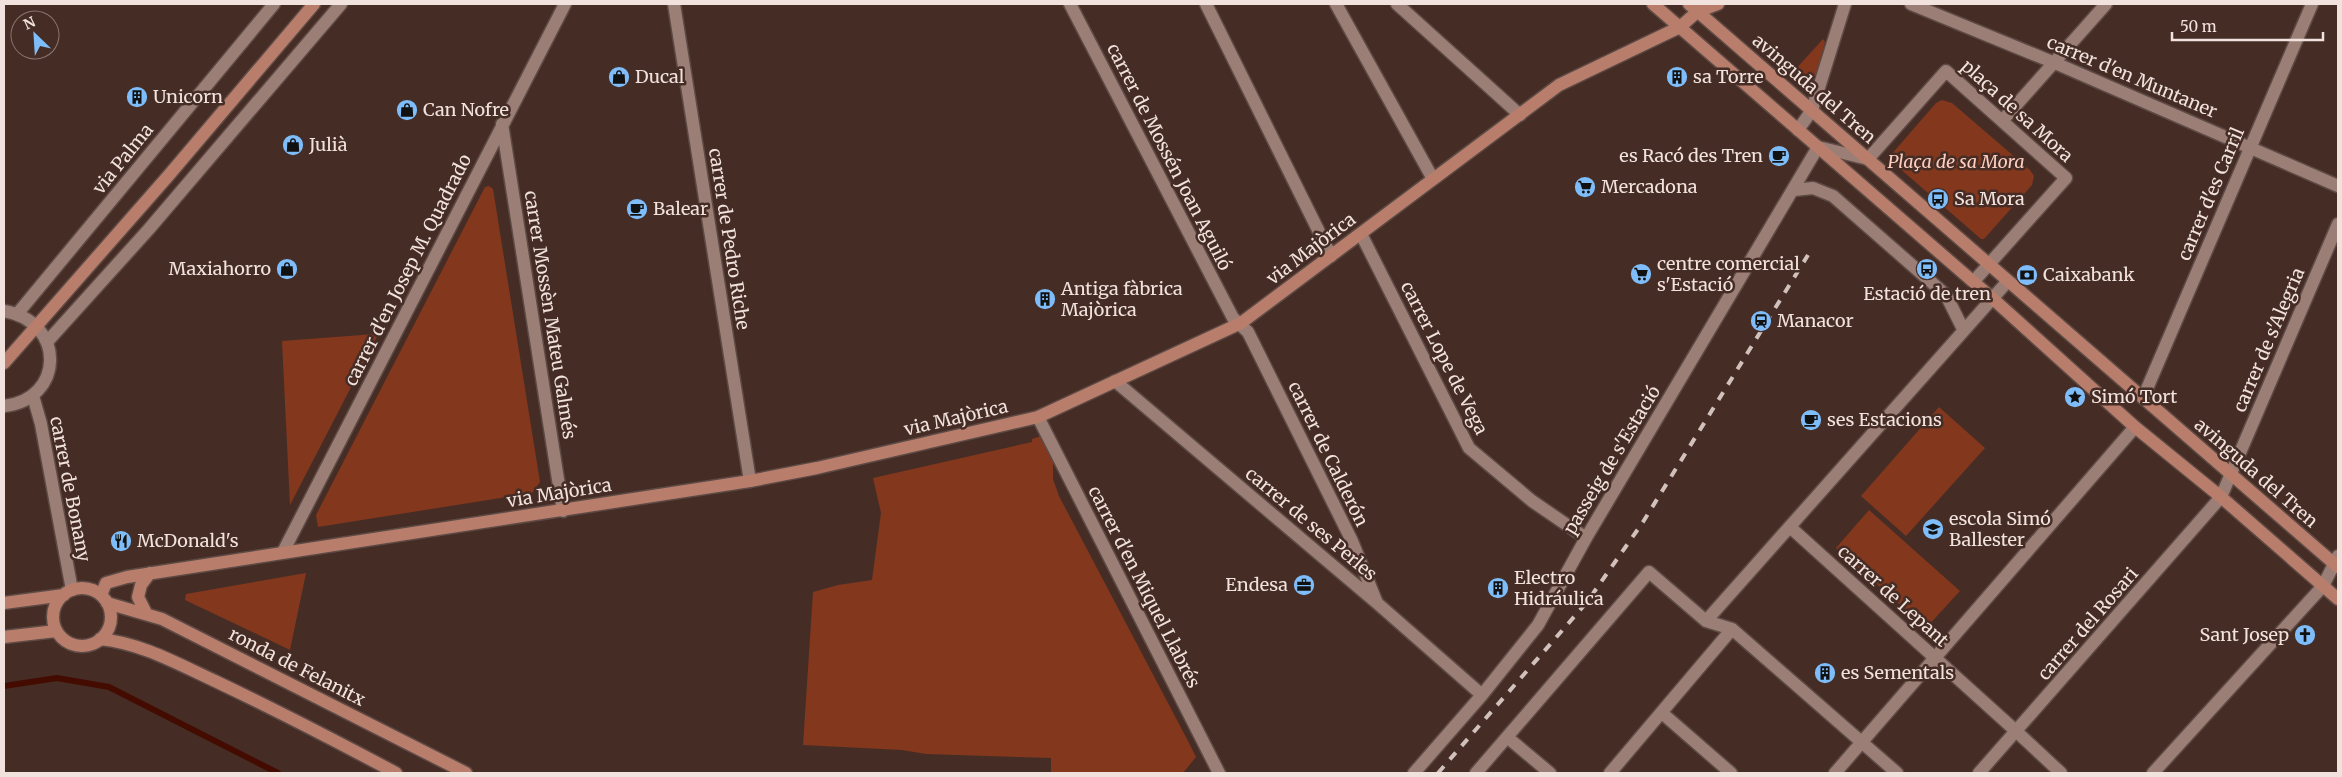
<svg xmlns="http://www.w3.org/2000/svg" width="2342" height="777" font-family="Merriweather,serif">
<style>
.green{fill:#83371d}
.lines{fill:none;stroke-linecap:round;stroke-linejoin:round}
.stream{stroke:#440c00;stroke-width:6}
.pedestrian-casing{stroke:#5e4a45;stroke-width:15}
.minor-casing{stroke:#5e4a45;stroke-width:15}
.secondary-casing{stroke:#5e4a45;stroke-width:15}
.pedestrian{stroke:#9b7f76;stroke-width:12}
.minor{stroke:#9b7f76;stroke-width:12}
.secondary{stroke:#b97e6b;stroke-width:12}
.rail{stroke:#d1c0bb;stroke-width:4;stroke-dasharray:9 9;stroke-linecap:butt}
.labels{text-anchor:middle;stroke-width:5;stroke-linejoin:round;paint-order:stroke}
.poi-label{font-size:18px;fill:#f2e2dd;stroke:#452d26;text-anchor:start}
.street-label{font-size:18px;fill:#f2e2dd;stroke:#452d26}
.park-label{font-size:18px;font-style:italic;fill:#fdcebf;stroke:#452d26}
</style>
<rect width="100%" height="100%" fill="#452d26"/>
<path class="green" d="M1823 39 1825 42 1813 87 1794 71Z
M1942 100 1952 103 2030 170 2034 176 2032 185 1984 239H1981L1890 160V156L1936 103Z
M489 186 493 189 540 482 532 493 318 527 316 515 485 187Z
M375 334 378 335 290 505 282 341Z
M1939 407 1985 448 1906 536 1861 496Z
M1041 436 1053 459V479L1059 496 1188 741 1196 757 1183 773H1051V758L926 754 902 750 803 745 813 592 838 585 872 580 881 513 873 478 1032 442V439Z
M1869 510 1960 591 1926 628 1836 548Z
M306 573 290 650 185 600 186 594Z"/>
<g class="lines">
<path class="stream" d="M4 686 57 678 109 687 278 773"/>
<g class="pedestrian-casing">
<path id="pedestrian" d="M2017 732 2061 773"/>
</g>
<g class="minor-casing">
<path id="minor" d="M674 4 750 481
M1070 4 1233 318 1248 332 1352 541 1377 603
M1206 4 1331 256
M1336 4 1433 179
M1397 4 1520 115
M1911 4 2055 63 2338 186
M2002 121 2106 4
M502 124 563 511
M1798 130 1812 110 1845 4
M1794 190 1813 188 1833 196 1946 295 1963 329
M1361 234 1469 448 1532 501 1586 538
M4 311C67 322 64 400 4 406
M18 313 274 4
M47 342 149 229 341 4
M1115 381 1377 603 1482 695
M33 396 41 424 72 590
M2143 398 2312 4
M1038 417 1219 773
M1790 527 2017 732
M283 552 565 4
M1706 621 2007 282
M1732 629 1897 773
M1662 713 1731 773
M1507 737 1550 773
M1414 773 1482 695 1538 625 1586 538 1818 147 1868 159 1946 71 2066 178 1974 281
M1476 773 1649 572 1706 621 1732 629 1610 773
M1835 773 2135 427
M1979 773 2221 497 2338 224
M2153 773 2323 586 2338 556"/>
</g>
<g class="secondary-casing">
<path id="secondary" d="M1653 4 1992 298 2135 427 2221 497 2338 599
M1689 4 2338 567
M4 363 169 175 314 4
M53 617a29 29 0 1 1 58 0a29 29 0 1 1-58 0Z
M101 595 106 583 127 577 750 481 817 468 1038 417 1241 323 1559 85 1680 27 1697 12 1718 4
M4 603 64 595
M107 603 162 619 466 773
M146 613 138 597 141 585 150 573
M4 637 56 631
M100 639C141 643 178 664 215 681 276 710 336 741 396 773"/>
</g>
<use href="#pedestrian" class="pedestrian"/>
<use href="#minor" class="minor"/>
<use href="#secondary" class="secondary"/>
<path class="rail" d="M1438 773 1587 602 1643 522 1808 255"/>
</g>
<defs>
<g id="shop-disc" transform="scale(1.125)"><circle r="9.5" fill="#7fbdfa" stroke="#452d26"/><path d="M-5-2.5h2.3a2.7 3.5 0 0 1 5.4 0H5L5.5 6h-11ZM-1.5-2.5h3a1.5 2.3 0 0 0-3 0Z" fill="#111"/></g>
<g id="building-disc" transform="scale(1.125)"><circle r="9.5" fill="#7fbdfa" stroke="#452d26"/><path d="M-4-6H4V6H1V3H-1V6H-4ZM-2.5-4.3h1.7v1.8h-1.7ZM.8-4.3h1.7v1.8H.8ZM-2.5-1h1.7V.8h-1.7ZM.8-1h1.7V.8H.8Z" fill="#111"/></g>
<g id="cafe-disc" transform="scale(1.125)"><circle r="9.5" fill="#7fbdfa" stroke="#452d26"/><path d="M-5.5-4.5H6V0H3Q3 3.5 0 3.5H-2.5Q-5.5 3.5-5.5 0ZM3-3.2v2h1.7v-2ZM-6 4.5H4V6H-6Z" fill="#111"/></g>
<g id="supermarket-disc" transform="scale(1.125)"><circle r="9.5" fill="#7fbdfa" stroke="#452d26"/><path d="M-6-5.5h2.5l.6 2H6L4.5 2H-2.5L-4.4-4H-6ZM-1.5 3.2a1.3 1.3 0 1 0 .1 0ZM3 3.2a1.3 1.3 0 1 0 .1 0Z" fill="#111"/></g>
<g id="bus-disc" transform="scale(1.125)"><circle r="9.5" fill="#7fbdfa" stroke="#452d26"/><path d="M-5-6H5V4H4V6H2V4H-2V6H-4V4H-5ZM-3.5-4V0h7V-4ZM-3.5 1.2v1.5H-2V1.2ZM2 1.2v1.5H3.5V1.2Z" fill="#111"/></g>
<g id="bank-disc" transform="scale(1.125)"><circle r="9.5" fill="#7fbdfa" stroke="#452d26"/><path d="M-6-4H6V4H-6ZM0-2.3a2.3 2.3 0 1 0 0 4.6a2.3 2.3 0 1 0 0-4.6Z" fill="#111"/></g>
<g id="station-disc" transform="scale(1.125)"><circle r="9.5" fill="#7fbdfa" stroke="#452d26"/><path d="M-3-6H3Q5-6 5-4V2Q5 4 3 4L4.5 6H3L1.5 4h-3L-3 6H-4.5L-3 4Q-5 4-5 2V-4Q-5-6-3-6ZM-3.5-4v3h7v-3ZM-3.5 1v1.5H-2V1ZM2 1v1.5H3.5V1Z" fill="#111"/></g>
<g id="sight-disc" transform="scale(1.125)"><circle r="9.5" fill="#7fbdfa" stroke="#452d26"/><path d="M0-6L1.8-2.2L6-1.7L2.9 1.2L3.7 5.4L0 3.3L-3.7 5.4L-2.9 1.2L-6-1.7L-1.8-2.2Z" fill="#111"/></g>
<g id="school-disc" transform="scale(1.125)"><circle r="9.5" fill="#7fbdfa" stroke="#452d26"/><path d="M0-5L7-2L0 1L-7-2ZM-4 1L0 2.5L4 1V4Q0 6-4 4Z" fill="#111"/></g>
<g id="restaurant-disc" transform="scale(1.125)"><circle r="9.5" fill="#7fbdfa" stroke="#452d26"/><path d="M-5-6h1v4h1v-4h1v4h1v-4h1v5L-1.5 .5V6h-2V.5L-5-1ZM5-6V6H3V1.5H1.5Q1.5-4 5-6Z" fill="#111"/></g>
<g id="office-disc" transform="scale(1.125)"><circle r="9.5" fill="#7fbdfa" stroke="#452d26"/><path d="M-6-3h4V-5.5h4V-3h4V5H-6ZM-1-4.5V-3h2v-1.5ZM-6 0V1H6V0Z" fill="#111"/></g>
<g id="church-disc" transform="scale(1.125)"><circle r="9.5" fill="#7fbdfa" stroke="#452d26"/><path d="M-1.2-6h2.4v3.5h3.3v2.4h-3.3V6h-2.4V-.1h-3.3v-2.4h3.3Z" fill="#111"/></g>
</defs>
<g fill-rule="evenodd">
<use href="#shop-disc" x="619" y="77"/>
<use href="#building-disc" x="1677" y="77"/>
<use href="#building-disc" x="137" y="97"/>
<use href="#shop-disc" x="407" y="110"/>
<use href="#shop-disc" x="293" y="145"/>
<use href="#cafe-disc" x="1779" y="156"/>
<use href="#supermarket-disc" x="1585" y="187"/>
<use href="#bus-disc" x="1938" y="199"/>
<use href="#cafe-disc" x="637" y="209"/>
<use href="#shop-disc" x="287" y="269"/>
<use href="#bus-disc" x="1927" y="269"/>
<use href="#supermarket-disc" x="1641" y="274"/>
<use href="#bank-disc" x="2027" y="275"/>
<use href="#building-disc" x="1045" y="299"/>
<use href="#station-disc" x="1761" y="321"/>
<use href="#sight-disc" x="2075" y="397"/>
<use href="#cafe-disc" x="1811" y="420"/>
<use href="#school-disc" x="1933" y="529"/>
<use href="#restaurant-disc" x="121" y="541"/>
<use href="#office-disc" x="1304" y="585"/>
<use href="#building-disc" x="1498" y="588"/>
<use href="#church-disc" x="2305" y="635"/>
<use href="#building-disc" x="1825" y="673"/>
</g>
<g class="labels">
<g class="poi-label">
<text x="635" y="83">Ducal</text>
<text x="1693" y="83">sa Torre</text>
<text x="153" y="103">Unicorn</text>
<text x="423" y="116">Can Nofre</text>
<text x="309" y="151">Julià</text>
<text x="1763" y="162" text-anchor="end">es Racó des Tren</text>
<text x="1601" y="193">Mercadona</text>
<text x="1954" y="205">Sa Mora</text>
<text x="653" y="215">Balear</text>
<text x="1657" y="270">centre comercial<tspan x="1657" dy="21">s'Estació</tspan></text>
<text x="271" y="275" text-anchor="end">Maxiahorro</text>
<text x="2043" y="281">Caixabank</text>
<text x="1061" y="295">Antiga fàbrica<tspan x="1061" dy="21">Majòrica</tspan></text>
<text x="1927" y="300" text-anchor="middle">Estació de tren</text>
<text x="1777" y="327">Manacor</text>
<text x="2091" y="403">Simó Tort</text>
<text x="1827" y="426">ses Estacions</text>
<text x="1949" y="525">escola Simó<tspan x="1949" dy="21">Ballester</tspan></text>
<text x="137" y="547">McDonald's</text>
<text x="1514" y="584">Electro<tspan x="1514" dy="21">Hidráulica</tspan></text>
<text x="1288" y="591" text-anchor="end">Endesa</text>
<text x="2289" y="641" text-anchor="end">Sant Josep</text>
<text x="1841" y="679">es Sementals</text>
</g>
<g class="street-label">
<text transform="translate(2132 77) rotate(23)" y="6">carrer d'en Muntaner</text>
<text transform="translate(1814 89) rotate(41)" y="6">avinguda del Tren</text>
<text transform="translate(2017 111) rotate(42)" y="6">plaça de sa Mora</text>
<text transform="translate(1169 157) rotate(63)" y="6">carrer de Mossén Joan Aguiló</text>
<text transform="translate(123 159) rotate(-51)" y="6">via Palma</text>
<text transform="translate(2211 194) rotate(-67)" y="6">carrer d'es Carril</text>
<text transform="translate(729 239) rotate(81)" y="6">carrer de Pedro Riche</text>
<text transform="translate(1311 249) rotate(-37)" y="6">via Majòrica</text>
<text transform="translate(408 270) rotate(-63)" y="6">carrer d'en Josep M. Quadrado</text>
<text transform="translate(550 315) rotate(81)" y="6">carrer Mossèn Mateu Galmés</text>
<text transform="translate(2269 340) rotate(-67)" y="6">carrer de s'Alegria</text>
<text transform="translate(1444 358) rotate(63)" y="6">carrer Lope de Vega</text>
<text transform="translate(956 418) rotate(-13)" y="6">via Majòrica</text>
<text transform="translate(1328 454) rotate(64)" y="6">carrer de Calderón</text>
<text transform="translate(1612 460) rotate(-59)" y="6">passeig de s'Estació</text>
<text transform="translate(2256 473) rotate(41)" y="6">avinguda del Tren</text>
<text transform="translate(70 489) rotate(79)" y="6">carrer de Bonany</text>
<text transform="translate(559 493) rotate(-9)" y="6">via Majòrica</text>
<text transform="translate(1311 524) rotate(40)" y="6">carrer de ses Perles</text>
<text transform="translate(1144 587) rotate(63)" y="6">carrer d'en Miquel Llabrés</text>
<text transform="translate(1893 596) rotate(42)" y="6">carrer de Lepant</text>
<text transform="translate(2088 624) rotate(-49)" y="6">carrer del Rosari</text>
<text transform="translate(297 667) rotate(27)" y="6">ronda de Felanitx</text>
</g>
<g class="park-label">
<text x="1956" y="168">Plaça de sa Mora</text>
</g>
</g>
<rect width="2342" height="777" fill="none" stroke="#f2e2dd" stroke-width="10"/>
<g transform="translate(35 35) rotate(335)"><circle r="24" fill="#452d26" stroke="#8a756f"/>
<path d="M0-4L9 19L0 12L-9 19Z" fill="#7fbdfa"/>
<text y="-8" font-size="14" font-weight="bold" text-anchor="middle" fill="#f2e2dd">N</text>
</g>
<path d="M2172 32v8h151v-8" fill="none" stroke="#f2e2dd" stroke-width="2.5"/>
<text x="2180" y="32" font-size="15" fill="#f2e2dd" stroke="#452d26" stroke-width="4" paint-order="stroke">50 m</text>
</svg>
